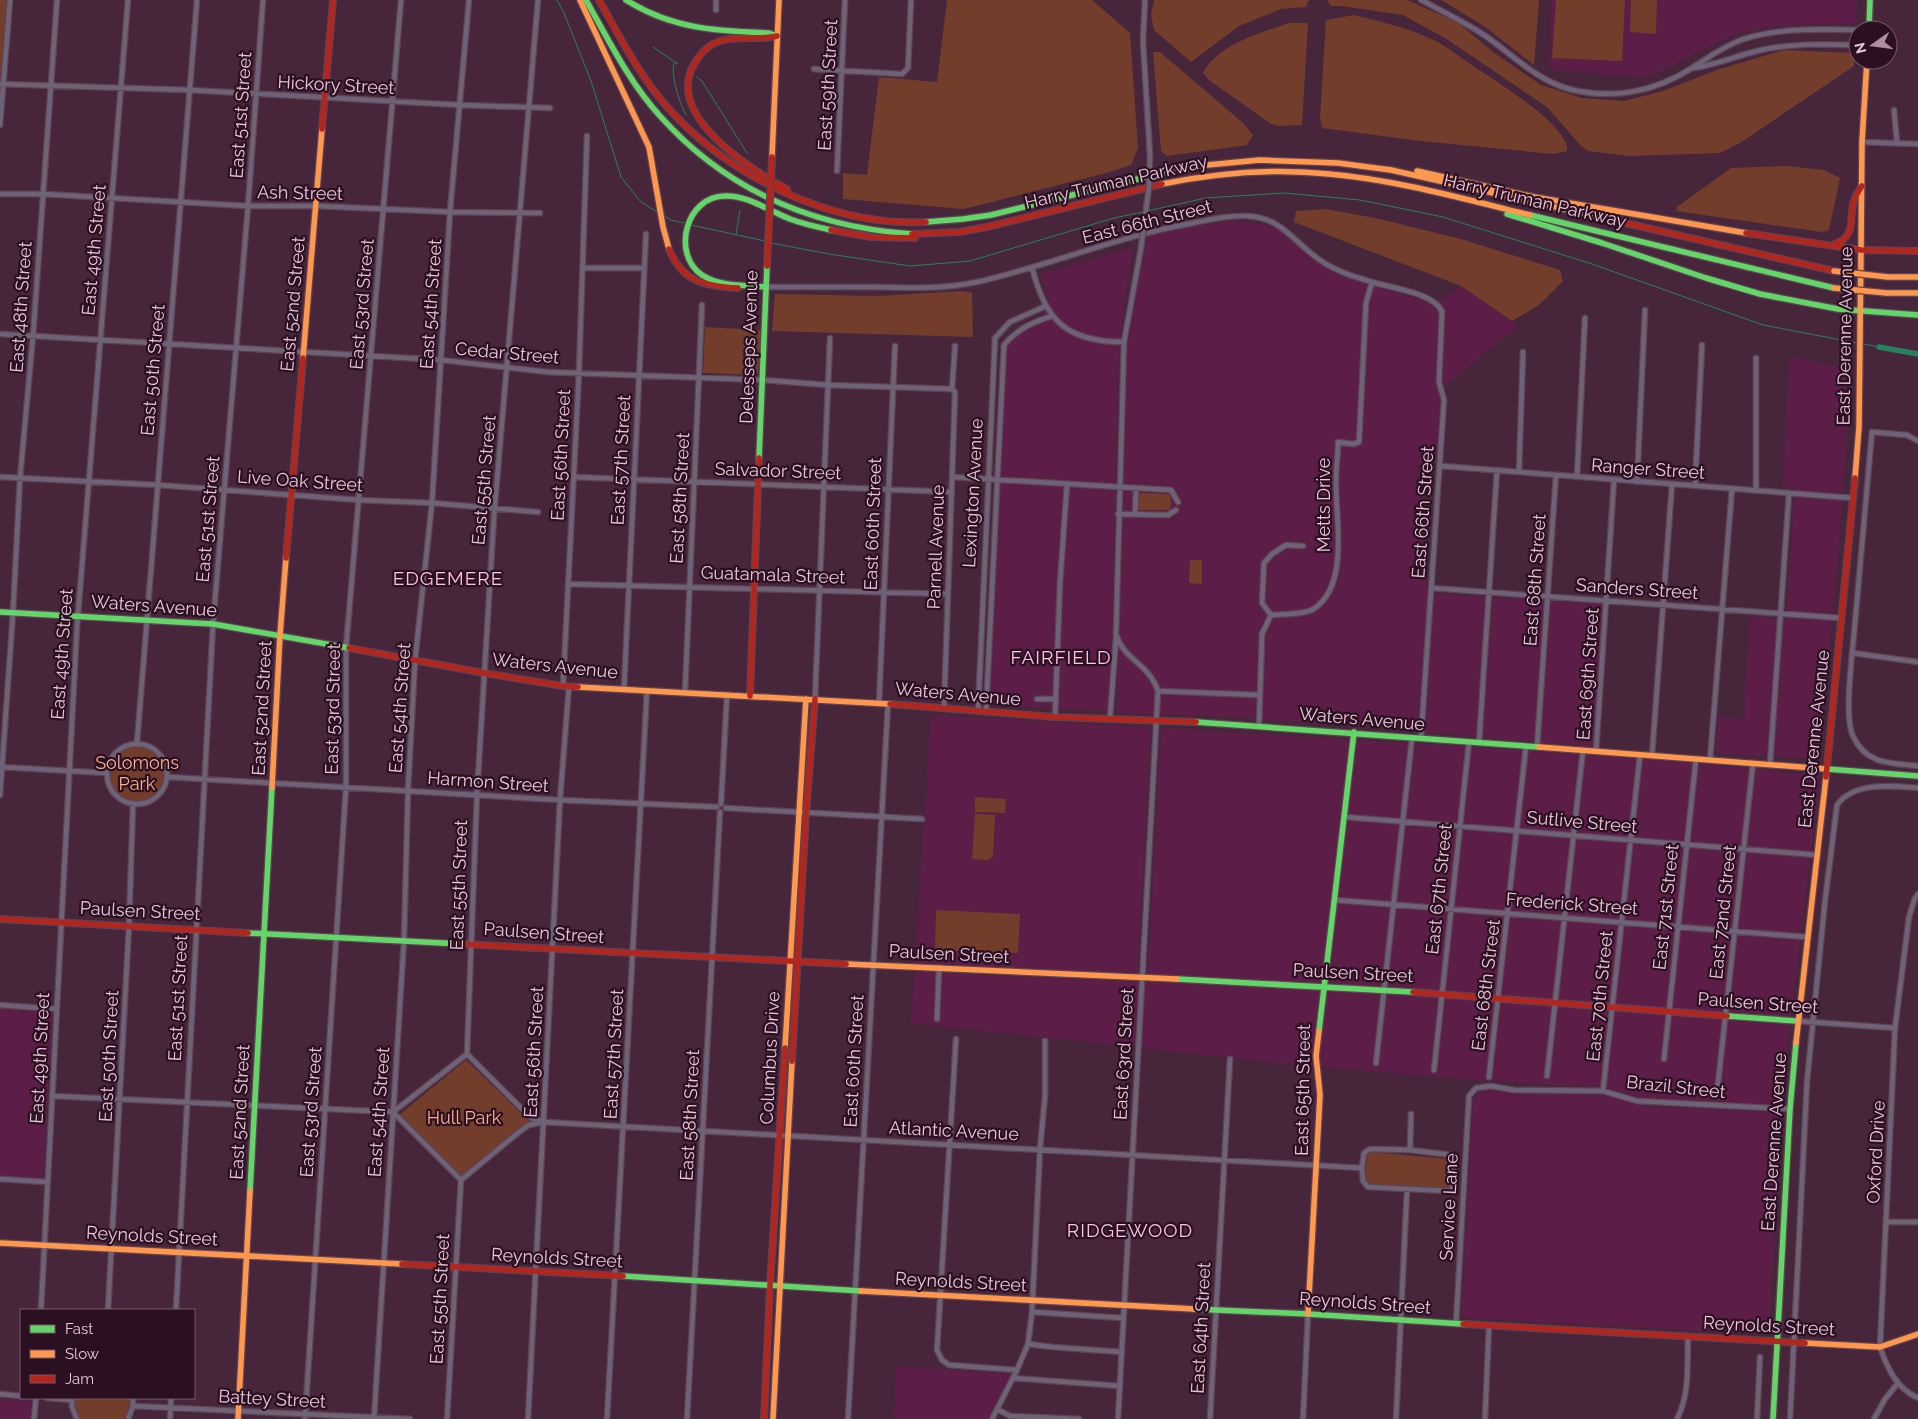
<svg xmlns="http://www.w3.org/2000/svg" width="1918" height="1419" font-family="Raleway,sans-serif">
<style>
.built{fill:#5c1e47}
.green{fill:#733d2c}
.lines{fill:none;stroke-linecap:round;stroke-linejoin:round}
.stream{stroke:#25815f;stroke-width:1}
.canal{stroke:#25815f;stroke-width:5.5}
.street-casing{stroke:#5f4254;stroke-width:7}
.fast-casing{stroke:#5f4254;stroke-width:8}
.slow-casing{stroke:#5f4254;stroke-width:8}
.jam-casing{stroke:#5f4254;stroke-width:8}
.street{stroke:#6e6277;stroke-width:4.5}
.fast{stroke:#63d668;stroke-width:5.5}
.slow{stroke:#ff974d;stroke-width:5.5}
.jam{stroke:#b3261e;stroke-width:5.5}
.street-bridge-casing{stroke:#5f4254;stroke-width:7;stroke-linecap:butt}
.slow-bridge-casing{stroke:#5f4254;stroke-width:8;stroke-linecap:butt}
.jam-bridge-casing{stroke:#5f4254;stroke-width:8;stroke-linecap:butt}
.street-bridge{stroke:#6e6277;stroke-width:4.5}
.slow-bridge{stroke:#ff974d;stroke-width:5.5}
.jam-bridge{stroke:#b3261e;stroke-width:5.5}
.labels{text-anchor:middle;stroke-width:4.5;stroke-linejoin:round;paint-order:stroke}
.street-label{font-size:18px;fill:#eac5da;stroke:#2a1021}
.park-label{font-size:18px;fill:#fcaf8f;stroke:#2a1021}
.neighbourhood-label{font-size:19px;letter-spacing:1px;fill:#fdc2e4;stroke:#2a1021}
</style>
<rect width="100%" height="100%" fill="#47263c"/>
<path class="built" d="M1552 0H1857L1856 24H1806L1765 28 1735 34 1647 77 1552 70 1549 65Z
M1232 220 1279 227 1326 267 1373 285 1434 305 1461 286 1518 326 1444 387 1440 399 1437 455 1430 461 1417 466 1428 593 1603 604 1593 747 1338 724 1266 720 1264 718 1117 713 1126 349 1135 295 1149 235Z
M1133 248 1126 290 1119 348 1110 711 988 705 1003 371 1007 346 1017 331 1041 321 1049 301 1041 274Z
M1789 356 1846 369V445L1838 555 1818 759 1716 753 1718 717 1744 720 1750 616 1786 620 1795 487 1783 486Z
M931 715 1151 727 1137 975 915 965Z
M1161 728 1490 748 1691 763 1820 776 1780 1106 1643 1098 1607 1088 1464 1079 1299 1065 911 1023 915 972 1148 982Z
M0 1008 53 1010 43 1179 0 1177Z
M1489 1089 1616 1096 1643 1106 1768 1112 1777 1114 1778 1169 1769 1332 1764 1334 1465 1318 1462 1313 1473 1100 1482 1090Z
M896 1366 1012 1374 987 1419H893Z
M0 1399 32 1401 31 1419H0Z"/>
<path class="green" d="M0 0H7L0 101Z
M947 0H1092L1130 33 1138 148 1131 165 1110 172 964 209 843 199V173L867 175 879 77 937 82Z
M1154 0H1309L1306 7 1281 9 1239 26 1191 62 1154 30 1151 15Z
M1327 0H1407L1457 22 1493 52 1541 85 1582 98 1624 101 1663 91 1717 70 1783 50 1853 53 1854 66 1740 143 1720 153 1629 156 1588 151 1581 146 1547 107 1445 38 1403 15 1342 6H1331Z
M1441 0H1539L1534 65 1484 26Z
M1556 0H1625L1622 61 1552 58Z
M1631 0H1657L1656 34 1630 32Z
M1354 15C1383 22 1411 29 1438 42 1450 49 1461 58 1473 66 1493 79 1571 127 1567 151L1553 154 1421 141 1322 128 1320 118 1326 20Z
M1289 23H1308L1302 125 1279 126 1271 124 1209 80 1203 73C1218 44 1261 33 1289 23Z
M1153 52H1160L1242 122 1253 135 1247 145 1167 156 1161 151Z
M1787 166 1824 170 1840 178 1829 230 1822 232 1676 211 1677 207 1731 168Z
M1325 209 1375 218 1461 239 1560 270 1563 281 1539 305 1512 321 1461 286 1294 222 1296 211Z
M963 291 972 293 973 337 772 331 775 294 876 296Z
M705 327 761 330 758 373H755L754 375 703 373Z
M1139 493 1170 494 1171 503 1170 510H1137Z
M1190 560H1202V584L1189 583Z
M107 774a30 30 0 1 1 60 0a30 30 0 1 1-60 0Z
M975 797 1006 799 1005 813 975 812Z
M975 814 995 815 993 857 987 860 972 859Z
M936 910 1020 914 1018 953 935 950Z
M466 1060 529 1121 462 1177 399 1115Z
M1372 1152 1449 1159 1451 1161 1449 1187 1446 1189 1369 1185 1365 1182 1367 1155Z
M72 1398H133L128 1419H77L75 1415Z"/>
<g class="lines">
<path class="stream" d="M557 0 564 13 591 81 621 177 640 201 657 212
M653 47 675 62
M678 64 675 62C669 72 680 104 686 115
M697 77 702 81 747 153
M1147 211 1206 198 1285 193 1360 200 1443 217 1592 264 1763 325 1857 343
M665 216 671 220 684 223
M691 225 765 241
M736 235 740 210
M771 243 829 254 910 266 970 261 1114 218 1143 212
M1864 344 1879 347"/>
<path class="canal" d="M1879 347 1918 354"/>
<g class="street-casing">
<path id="street" d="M1145 0 1143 41 1150 156
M1421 0C1442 11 1464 22 1484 35 1512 54 1536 80 1569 89 1612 100 1655 92 1692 68 1709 57 1722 47 1741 40 1783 26 1826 30 1869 30
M716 10V0
M1693 68C1715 65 1736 56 1757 51 1790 43 1824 44 1858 45
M814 69 902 74 908 68 911 0
M0 84 189 90 460 105 550 108
M1894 110 1897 143
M0 125 10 0
M1862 142 1918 144
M837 171 845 0
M0 194H43L248 206H317L450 212 540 213
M1032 267C1045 321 1067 342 1124 342
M583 268H643
M766 287C803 287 839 287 876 287 910 288 944 289 977 282 1048 266 1116 237 1188 224 1208 220 1228 215 1248 216 1283 218 1294 243 1320 260 1335 271 1355 277 1372 282 1391 288 1435 293 1442 312L1439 382 1444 400 1421 738
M0 334 441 360 547 372 763 380 828 385 952 389 955 392 944 708
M952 389 955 346
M1918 441 1907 435 1872 432C1866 499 1860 567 1854 634 1852 656 1844 718 1853 736 1866 765 1891 763 1918 766
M1441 466 1853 498
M1519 472 1523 352
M0 477 158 485 359 500 432 503 538 512
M573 477 952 492
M952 477 1171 490 1178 502
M1577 477 1585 318
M1637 482 1645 310
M1695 486 1702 345
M1756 490V358
M1118 514 1168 515 1176 510
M1135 514 1136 488
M568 584 948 594
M1432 588 1841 618
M1271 615C1283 614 1306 615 1315 608 1350 583 1335 517 1336 480 1336 467 1338 455 1338 442L1353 444 1359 442 1366 303 1372 282
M1853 653 1918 662
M563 686 579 372 587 136
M624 688 646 234
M1158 691 1259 695
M685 692 702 305
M815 699 830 338
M1037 699H1056
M879 703 895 346
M978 711 995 338 1010 322 1046 306
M986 712 1004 345C1017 329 1033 322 1052 316
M1055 717 1060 583 1067 484
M1110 718 1116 638
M1259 726 1262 634 1271 615 1262 603 1264 563 1272 554 1286 545 1303 546
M137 743 197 0
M1479 743 1497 470
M107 774a30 30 0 1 1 60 0a30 30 0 1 1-60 0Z
M1537 747 1556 475
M1596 751 1614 480
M1652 756 1672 484
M1710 760 1732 489
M1770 764 1789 493
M1 767 107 773
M168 777 560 800 717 807
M0 795 13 613 20 478 33 336 57 0
M721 804 727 695
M726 808 922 819
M1345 817 1817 855
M1918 894 1915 898 1909 917 1895 1028 1880 1347C1887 1368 1897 1389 1918 1398
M1335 900 1807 937
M0 1005 57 1009
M937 1019 939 968
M1797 1021 1895 1028
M956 1039 937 1350 942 1360 949 1365 1017 1370
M467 1054 477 794 494 516 538 0
M467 1054 531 1118 543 1122 1362 1168
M1664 1059 1696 759
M1376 1063 1412 738
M1434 1070 1469 742
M1547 1076 1583 750
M1489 1077 1526 746
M1603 1091 1640 755
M1717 1093 1753 763
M52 1096 393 1112 467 1054
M393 1112 461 1180
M1370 1149 1410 1150 1452 1155 1454 1158 1452 1189 1450 1191 1368 1187 1363 1181 1362 1168 1364 1153Z
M1410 1150 1411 1114
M0 1179 47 1182
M461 1180 519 1132 529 1125 539 1123
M1886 1222H1918
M41 1310 77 627 128 0
M108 1310 129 926 133 804
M176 1310 213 624 248 206 263 0
M1032 1312 1123 1318
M1456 1324 1469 1096 1476 1088 1491 1086 1514 1090 1603 1091 1637 1101 1790 1109
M1028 1344 1052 1347 1122 1352
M1013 1378 1120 1386
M0 1394 21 1396
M47 1398 72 1400
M72 1399V1407L77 1419
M133 1406 410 1419
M997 1409 1010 1416 1079 1419
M34 1419 36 1398
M128 1419 133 1406V1398
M170 1419 171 1398
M305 1419 346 787V648L401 0
M374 1419 404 940 408 790 415 661 432 503 450 212 469 0
M447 1419 461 1180
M528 1419 560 800 569 686
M607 1419 647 690
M687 1419 720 812
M848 1419 888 704
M992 1419 1017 1370 1028 1344 1032 1312 1040 1149 1045 1096V1041
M1118 1419 1158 691C1148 662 1124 661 1116 634L1124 342 1141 248
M1210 1419 1230 1059
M1303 1419 1308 1314
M1396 1419 1407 1190
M1485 1419 1489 1326
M1677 1419C1690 1395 1687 1363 1688 1337
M1757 1419 1760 1357
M1790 1419 1807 1082 1825 901 1837 805C1854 781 1892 786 1918 788
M1874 1419 1885 1399 1898 1383"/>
</g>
<g class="fast-casing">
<path id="fast" d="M586 0C608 39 629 82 660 116 727 191 812 227 912 234
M626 0C672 29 716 31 769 33L777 36
M1869 30 1870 0
M1507 214 1602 243 1706 278 1760 294 1838 309 1918 315
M1530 215 1834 288
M926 222 963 219 991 215 1170 171
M766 287C746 285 720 287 702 275 671 254 686 196 725 196 748 195 769 211 790 219 803 224 817 227 831 230
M759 458 767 266
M0 612 213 624 349 648
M1196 722 1539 747
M1827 769 1918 776
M248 933 462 944
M1177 979 1413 992
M1727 1016 1797 1021
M1319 1031 1354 732
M250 1191 272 787
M623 1276 861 1291
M1194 1309 1308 1314 1463 1324
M1773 1419 1790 1109 1796 1043"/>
</g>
<g class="slow-casing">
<path id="slow" d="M580 0 649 147 663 227 669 249
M772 157 779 0
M1170 171 1207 165 1260 160 1338 163 1391 170 1599 217
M1417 171 1534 197 1746 233
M1162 184C1217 173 1273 168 1329 174 1397 180 1464 199 1530 215
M1861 250 1862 142 1867 60
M1888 277H1918
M1887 293H1918
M303 358 322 129
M1855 478 1859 427 1861 250
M578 687 890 704
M1539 747 1827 769
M272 787 280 635 286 558
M846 964 1177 979
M1796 1043 1826 777
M785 1048 806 699
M0 1243 402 1264
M861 1291 1194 1309
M1308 1314 1320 1095 1316 1056 1319 1031
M1805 1343 1880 1347 1918 1334
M238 1419 250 1191
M773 1419 792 1061"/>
</g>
<g class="jam-casing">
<path id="jam" d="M599 0C620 37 640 77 669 109 730 177 833 227 926 222
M777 36C756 41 732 34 713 44 703 49 696 60 691 70 671 120 752 170 787 189
M322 129 333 0
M1599 217 1834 271
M831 230 871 237 915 238
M1746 233 1861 250 1918 251
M912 234 959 232 987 227 1162 184
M1835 244C1858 235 1848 218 1854 200 1856 195 1859 190 1862 186
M669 249C682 282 705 286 738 288
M286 558 303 358
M349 648 484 673 563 686 578 687
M750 696 759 458
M890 704 1055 717 1196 722
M1826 777 1855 478
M0 919 248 933
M462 944 846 964
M1413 992 1727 1016
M792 1061 806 813 815 699
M402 1264 623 1276
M1463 1324 1805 1343
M764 1419 770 1286 785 1048"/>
</g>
<use href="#street" class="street"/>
<use href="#fast" class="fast"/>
<use href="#slow" class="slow"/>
<use href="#jam" class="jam"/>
<g class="street-bridge-casing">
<path id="street-bridge" d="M1141 248 1149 187 1150 156"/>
</g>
<g class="slow-bridge-casing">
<path id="slow-bridge" d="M1834 271 1888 277
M1834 288 1887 293"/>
</g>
<g class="jam-bridge-casing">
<path id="jam-bridge" d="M767 266 772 157"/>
</g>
<use href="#street-bridge" class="street-bridge"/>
<use href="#slow-bridge" class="slow-bridge"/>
<use href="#jam-bridge" class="jam-bridge"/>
</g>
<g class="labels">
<g class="street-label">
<text transform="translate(336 85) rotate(3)" y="6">Hickory Street</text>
<text transform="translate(828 85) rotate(-87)" y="6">East 59th Street</text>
<text transform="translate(241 115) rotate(-86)" y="6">East 51st Street</text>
<text transform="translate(1116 182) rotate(-13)" y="6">Harry Truman Parkway</text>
<text transform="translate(300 193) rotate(1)" y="6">Ash Street</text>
<text transform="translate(1535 201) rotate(13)" y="6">Harry Truman Parkway</text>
<text transform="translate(1147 222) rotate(-14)" y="6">East 66th Street</text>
<text transform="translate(94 250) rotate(-85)" y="6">East 49th Street</text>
<text transform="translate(293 304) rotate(-85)" y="6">East 52nd Street</text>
<text transform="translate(362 304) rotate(-85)" y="6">East 53rd Street</text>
<text transform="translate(431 304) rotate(-86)" y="6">East 54th Street</text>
<text transform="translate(21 307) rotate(-86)" y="6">East 48th Street</text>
<text transform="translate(1845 336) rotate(-89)" y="6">East Derenne Avenue</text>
<text transform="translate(749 347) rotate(-88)" y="6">Delesseps Avenue</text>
<text transform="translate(507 353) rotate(5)" y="6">Cedar Street</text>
<text transform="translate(153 370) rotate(-85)" y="6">East 50th Street</text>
<text transform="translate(561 455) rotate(-87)" y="6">East 56th Street</text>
<text transform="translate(621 460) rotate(-87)" y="6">East 57th Street</text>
<text transform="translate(1648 469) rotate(4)" y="6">Ranger Street</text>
<text transform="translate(778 471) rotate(2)" y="6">Salvador Street</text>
<text transform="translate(484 480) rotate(-85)" y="6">East 55th Street</text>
<text transform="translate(300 481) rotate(4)" y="6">Live Oak Street</text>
<text transform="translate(973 493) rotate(-87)" y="6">Lexington Avenue</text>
<text transform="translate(680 498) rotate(-87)" y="6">East 58th Street</text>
<text transform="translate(1324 505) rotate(-90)" y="6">Metts Drive</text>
<text transform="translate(1423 512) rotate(-86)" y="6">East 66th Street</text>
<text transform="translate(208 519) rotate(-85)" y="6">East 51st Street</text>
<text transform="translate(873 524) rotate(-88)" y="6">East 60th Street</text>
<text transform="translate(936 547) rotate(-88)" y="6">Parnell Avenue</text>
<text transform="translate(773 575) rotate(2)" y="6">Guatamala Street</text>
<text transform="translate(1535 580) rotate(-86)" y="6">East 68th Street</text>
<text transform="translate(1637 589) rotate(4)" y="6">Sanders Street</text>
<text transform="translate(154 606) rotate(4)" y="6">Waters Avenue</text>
<text transform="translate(62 654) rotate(-86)" y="6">East 49th Street</text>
<text transform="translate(555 666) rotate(6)" y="6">Waters Avenue</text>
<text transform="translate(1588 674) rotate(-86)" y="6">East 69th Street</text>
<text transform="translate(958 694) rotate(5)" y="6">Waters Avenue</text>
<text transform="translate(262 708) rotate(-87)" y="6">East 52nd Street</text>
<text transform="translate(400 708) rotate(-86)" y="6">East 54th Street</text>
<text transform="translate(333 709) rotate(-89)" y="6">East 53rd Street</text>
<text transform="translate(1362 719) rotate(5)" y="6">Waters Avenue</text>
<text transform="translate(1814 739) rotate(-84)" y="6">East Derenne Avenue</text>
<text transform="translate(488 782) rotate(4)" y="6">Harmon Street</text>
<text transform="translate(1582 822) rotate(5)" y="6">Sutlive Street</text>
<text transform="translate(459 885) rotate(-88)" y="6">East 55th Street</text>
<text transform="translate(1439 889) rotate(-84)" y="6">East 67th Street</text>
<text transform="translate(1572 904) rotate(4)" y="6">Frederick Street</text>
<text transform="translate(1666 907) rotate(-84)" y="6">East 71st Street</text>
<text transform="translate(140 911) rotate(3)" y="6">Paulsen Street</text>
<text transform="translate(1723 912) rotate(-84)" y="6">East 72nd Street</text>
<text transform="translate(544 933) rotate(4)" y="6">Paulsen Street</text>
<text transform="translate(949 954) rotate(3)" y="6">Paulsen Street</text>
<text transform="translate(1353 973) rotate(3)" y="6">Paulsen Street</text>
<text transform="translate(1486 985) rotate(-83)" y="6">East 68th Street</text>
<text transform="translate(1600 996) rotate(-84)" y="6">East 70th Street</text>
<text transform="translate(178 998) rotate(-87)" y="6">East 51st Street</text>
<text transform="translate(1758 1003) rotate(4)" y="6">Paulsen Street</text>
<text transform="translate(534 1052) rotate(-87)" y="6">East 56th Street</text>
<text transform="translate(614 1054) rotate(-87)" y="6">East 57th Street</text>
<text transform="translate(1124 1054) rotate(-87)" y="6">East 63rd Street</text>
<text transform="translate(109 1056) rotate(-87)" y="6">East 50th Street</text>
<text transform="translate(40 1058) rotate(-87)" y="6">East 49th Street</text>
<text transform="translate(770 1058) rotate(-87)" y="6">Columbus Drive</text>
<text transform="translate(854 1061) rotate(-87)" y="6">East 60th Street</text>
<text transform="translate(1676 1087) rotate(6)" y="6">Brazil Street</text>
<text transform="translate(1303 1090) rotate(-89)" y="6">East 65th Street</text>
<text transform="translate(240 1112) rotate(-87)" y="6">East 52nd Street</text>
<text transform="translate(311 1112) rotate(-86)" y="6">East 53rd Street</text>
<text transform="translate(379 1112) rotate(-86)" y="6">East 54th Street</text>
<text transform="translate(690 1115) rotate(-87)" y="6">East 58th Street</text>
<text transform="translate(954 1131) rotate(3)" y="6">Atlantic Avenue</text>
<text transform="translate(1774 1142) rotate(-86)" y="6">East Derenne Avenue</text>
<text transform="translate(1876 1152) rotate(-87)" y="6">Oxford Drive</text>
<text transform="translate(1449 1207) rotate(-87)" y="6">Service Lane</text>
<text transform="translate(152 1236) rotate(3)" y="6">Reynolds Street</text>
<text transform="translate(557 1258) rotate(3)" y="6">Reynolds Street</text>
<text transform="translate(961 1282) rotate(3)" y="6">Reynolds Street</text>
<text transform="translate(440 1299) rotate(-87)" y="6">East 55th Street</text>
<text transform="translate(1365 1303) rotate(4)" y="6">Reynolds Street</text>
<text transform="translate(1769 1326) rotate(3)" y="6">Reynolds Street</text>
<text transform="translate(1201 1328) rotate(-87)" y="6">East 64th Street</text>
<text transform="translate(272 1399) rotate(3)" y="6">Battey Street</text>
</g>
<g class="park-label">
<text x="137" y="769">Solomons<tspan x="137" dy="21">Park</tspan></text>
<text x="464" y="1124">Hull Park</text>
</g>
<g class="neighbourhood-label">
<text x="448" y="585">EDGEMERE</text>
<text x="1061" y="664">FAIRFIELD</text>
<text x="1130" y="1237">RIDGEWOOD</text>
</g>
</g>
<rect x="20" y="1309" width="175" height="90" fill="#2a1021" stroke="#77586b"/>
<rect x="30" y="1325" width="25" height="8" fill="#63d668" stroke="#77586b"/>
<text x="65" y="1334" font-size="15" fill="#eac5da">Fast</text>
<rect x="30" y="1350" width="25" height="8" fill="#ff974d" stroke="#77586b"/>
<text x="65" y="1359" font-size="15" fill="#eac5da">Slow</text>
<rect x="30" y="1375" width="25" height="8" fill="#b3261e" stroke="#77586b"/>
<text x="65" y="1384" font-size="15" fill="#eac5da">Jam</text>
<g transform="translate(1873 45) rotate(256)"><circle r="24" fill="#2a1021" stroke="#77586b"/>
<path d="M0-4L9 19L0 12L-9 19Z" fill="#b18da3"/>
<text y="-8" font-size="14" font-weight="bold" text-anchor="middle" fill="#eac5da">N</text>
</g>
</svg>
